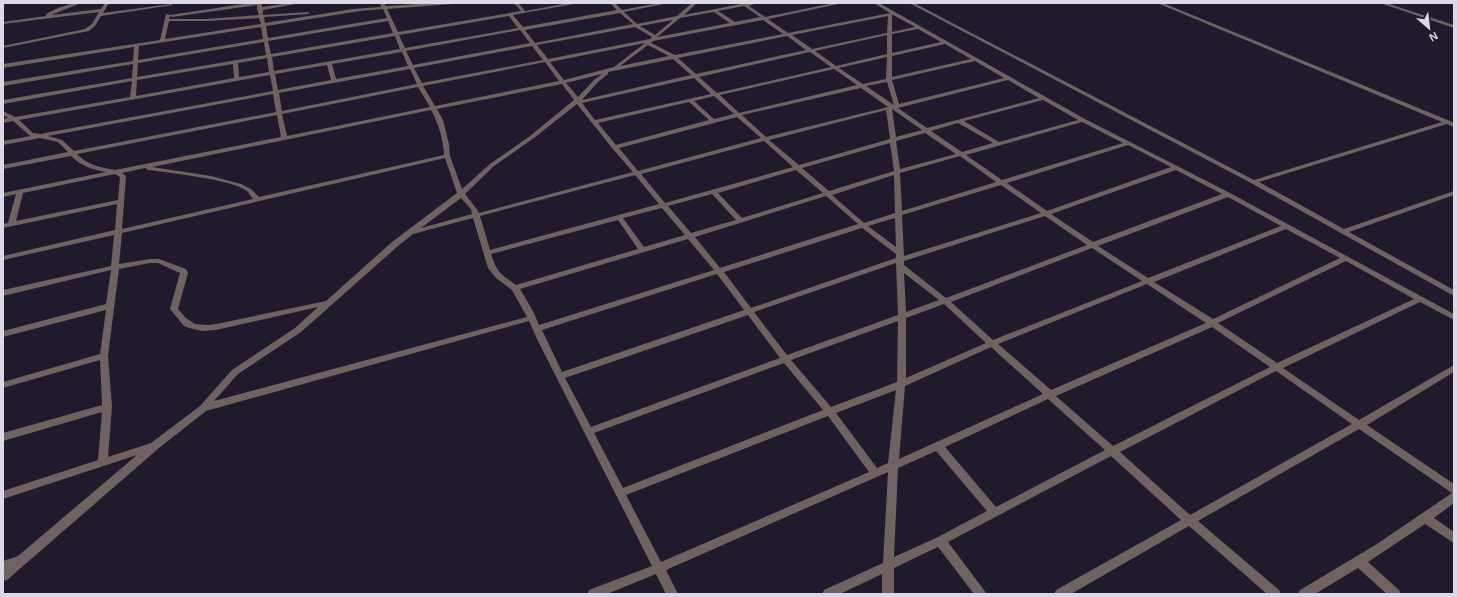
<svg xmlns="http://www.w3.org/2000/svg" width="1457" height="597" font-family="Helvetica,sans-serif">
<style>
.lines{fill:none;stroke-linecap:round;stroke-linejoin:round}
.street{fill:#6f6260;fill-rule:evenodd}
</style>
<rect width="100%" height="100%" fill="#211a2d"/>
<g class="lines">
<path class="street" d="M74 3H81L51 15 101 9 105 3H109L103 13 171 4 173 5 101 16 95 26 89 31 3 48V46L85 29 92 24 99 12 3 24V22L46 16V14L58 8Z
M250 3H261L262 7 290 3H301L263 10V15L308 12 310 13 308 14 264 17 265 23 353 9 381 7 380 3H384L386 6 434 3H455L453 4 387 9 398 32 521 11 514 3H518L525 11 569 3H579L513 15 523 27 617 10 610 3H615L622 10 659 3H669L624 12 637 24 677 16 692 3H697L684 15 741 4 740 3H757L749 6 765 17 834 3H843L768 19 788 33 890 13 874 3H879L1085 119 1230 193 1454 314V320L1420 302 1283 368 1359 420 1454 365V372L1367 425 1454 484V503L1434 518 1454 532V543L1425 524 1368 562 1399 590 1401 594H1387L1358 568 1315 594H1298L1300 590 1377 544 1452 493 1359 429 1198 521 1279 590 1281 594H1267L1189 526 1071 594H1054L1056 590 1181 520 1111 456 948 542 987 594H974L938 547 894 568V594H882V574L840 594H822L824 590 883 563 888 472 666 570 678 594H666L656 574 607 594H587L589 590 652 566 537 339 529 321 206 411 159 448 7 580 3 581V561L18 556 137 455 3 499V491L98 460 102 412 3 441V433L102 405 100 360 3 388V382L100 354 106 310 3 337V331L106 304 111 270 3 296V290L111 266 114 235 3 260V256L115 230 117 204 3 228V224L8 223 16 194 3 197V193L106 172C91 169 83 167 71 156L3 169V165L68 152 58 142 40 138 3 145V141L31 136 29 135 13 121 3 123V119L8 118 3 115V111L15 117 130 97 132 81 3 104V100L132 78 133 64 3 86V82L133 61 134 47 3 68V64L160 40 166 14 170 15ZM257 5V9L259 15 207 19H169L170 16 172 17ZM744 6 760 17 735 22 718 11ZM383 9 387 18 268 38 266 26 360 11ZM714 12 730 23 657 37 680 18ZM620 13 633 24 535 43 525 30ZM892 15H893L915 27 892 32ZM509 16 518 28 405 48 399 35ZM888 16 887 33 812 49 792 35ZM259 18 261 24 165 39 169 21H207ZM673 20 655 35 640 26ZM763 20 783 34 675 55 651 43 653 41ZM388 21 393 33 271 54 268 41ZM261 27 263 39 138 60 139 46ZM635 27 652 37 650 39 548 59 537 45ZM918 29 941 42 892 53V34ZM520 30 530 43 413 65 406 51ZM887 35V54L836 66 815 51ZM395 36 400 49 274 71 272 57ZM787 36 806 50 696 74 678 58ZM264 42 266 55 137 77 138 63ZM645 43 614 67 564 80 550 62ZM945 44 971 59 892 77V56ZM648 45 669 56 620 66ZM532 46 543 60 422 83 414 68ZM402 52 408 66 336 79 332 64ZM810 52 831 67 717 93 699 77ZM887 57 886 79 863 84 839 68ZM267 58 269 72 239 77 238 63ZM673 59 691 75 582 100 598 82 608 74V72ZM975 61 1004 78 899 104 892 80ZM545 62 559 81 435 106 423 86ZM233 64 234 78 136 96 137 80ZM327 65 331 80 278 90 275 74ZM410 69 417 84 282 111 279 93ZM834 69 857 85 739 113 720 95ZM602 74 594 80 578 97 566 83ZM270 75 273 91 40 134 33 133 19 120ZM694 78 711 94 595 120 582 103ZM1008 80 1039 98 927 128 898 108ZM887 82 894 105 866 86ZM562 84 574 100 530 136 490 164 462 189 450 156 449 144 443 120 437 109ZM418 87 430 107 287 136 282 114ZM861 88 888 107 766 137 742 115ZM273 94 276 112 74 151 62 140 48 136ZM714 96 734 114 714 119 694 101ZM1043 100 1078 120 999 142 964 121ZM689 102 709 120 616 145 598 123ZM577 104 612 148 633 172 479 213 476 208 465 194 494 166 534 138ZM892 109 922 130 896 137ZM431 110C439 124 443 139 444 155L259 197 251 189 241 184 211 176 152 167ZM886 110 890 139 799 165 769 140ZM277 115 281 137 115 170C100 167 89 166 77 154ZM737 117 761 138 638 171 619 148ZM1082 122 1123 143 1002 180 966 155ZM958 123 993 143 962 152 931 131ZM925 133 956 154 900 169 896 141ZM764 141 793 167 665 203 641 174ZM890 143 894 171 829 191 802 168ZM1128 145 1171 167 1047 211 1007 183ZM960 156 996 182 902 211 900 173ZM445 158 457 193 392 242 326 301 216 324 208 325 195 324 186 318 178 309 188 273 186 269 159 259H150L119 264 122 233ZM145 168 148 170C170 173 231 179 247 191 249 193 251 196 253 199L122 229 126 176 122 173ZM796 170 823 193 742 218 718 193ZM1176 170 1222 194 1093 242 1051 214ZM115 174 120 177 118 200 16 221 23 193ZM635 175 659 204 490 250 480 216ZM894 175 895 213 864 223 832 195ZM1001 185 1041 213 904 256 902 215ZM712 194 736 220 691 233 668 206ZM826 196 858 224 720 268 695 237ZM1228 197 1281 226 1148 278 1098 246ZM461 198 471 209 472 214 421 228ZM662 208 685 235 644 247 623 218ZM1045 216 1087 245 946 298 904 265V261ZM473 218 488 268 496 278 512 290 527 317 214 401 238 374 301 332 398 246 413 234ZM895 218 896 247 868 226ZM618 220 638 249 516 285C501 274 497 273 491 254ZM862 228 896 254V258L751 308 724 272ZM1286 229 1340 258 1213 319 1154 282ZM688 239 714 270 539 325 533 311 520 289ZM1092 248 1142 281 993 340 951 302ZM1346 261 1414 299 1277 363 1218 323ZM150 263H158L180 273 170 309 184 326 189 328 202 331 216 330 318 307 295 328 232 370 200 406 151 443 108 457 112 407 108 356 119 269ZM896 263 898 315 787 355 754 312ZM904 273 939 300 906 312ZM717 274 744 310 562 372 542 330ZM1147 284 1206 323 1051 390 998 344ZM944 304 986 343 906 378V318ZM748 315 780 358 591 427 565 378ZM898 321 897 382 831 407 791 360ZM1212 327 1270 367 1113 446 1056 396ZM991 347 1043 394 899 459 905 386ZM784 363 823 410 623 488 594 433ZM1276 371 1352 424 1190 515 1120 452ZM896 390 888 463 877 468 836 413ZM1048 399 1105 450 996 507 945 447ZM828 416 869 472 661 562 626 495ZM936 451 987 511 936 538 894 557 898 468Z
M909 3H914L1254 180 1442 122 1157 3H1163L1450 121 1454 123V127L1447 124 1259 182 1344 229 1454 191V195L1349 232 1454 290V296L1251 183Z
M1380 3H1386L1454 25V28Z"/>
</g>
<rect width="1457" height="597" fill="none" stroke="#dcd8e5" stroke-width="8"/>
<g transform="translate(1429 28) rotate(152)" stroke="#211a2d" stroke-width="3" paint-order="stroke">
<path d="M0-3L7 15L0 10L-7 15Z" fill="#dcd8e5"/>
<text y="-6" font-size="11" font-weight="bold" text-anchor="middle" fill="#dcd8e5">N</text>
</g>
</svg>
